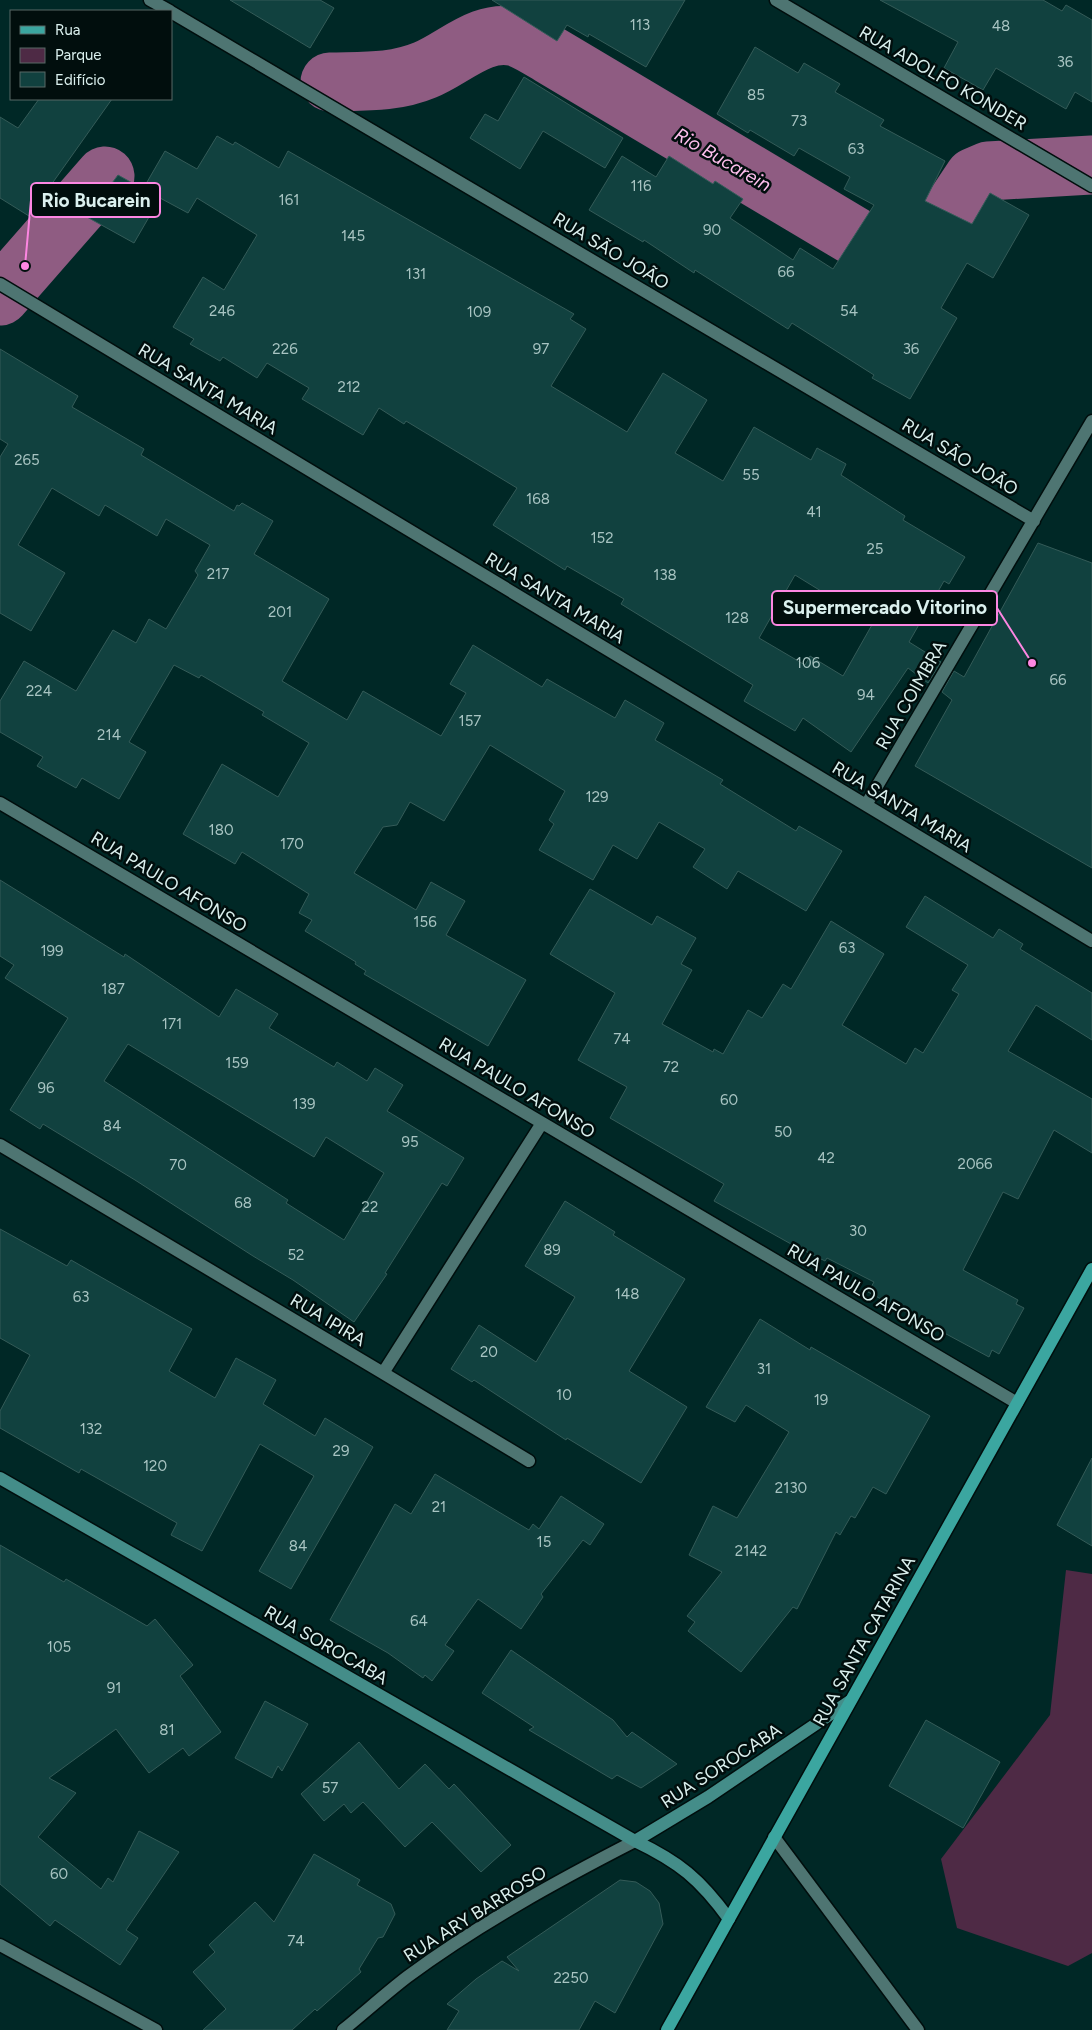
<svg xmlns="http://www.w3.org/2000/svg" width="1092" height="2030" font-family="Figtree,sans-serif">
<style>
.green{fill:#4e2a45}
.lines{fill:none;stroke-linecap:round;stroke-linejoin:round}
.river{stroke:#8f5c82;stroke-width:59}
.building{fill:#11413f;stroke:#345b58;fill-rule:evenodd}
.street-casing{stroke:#000e0d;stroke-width:15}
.secondary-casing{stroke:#000e0d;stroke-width:15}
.primary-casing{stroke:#000e0d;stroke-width:15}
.street{stroke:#4e7572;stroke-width:12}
.secondary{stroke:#448d89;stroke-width:12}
.primary{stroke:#3ba6a0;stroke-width:12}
.labels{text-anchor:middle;stroke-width:5;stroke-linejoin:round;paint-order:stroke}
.number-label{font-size:15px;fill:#a8c4c2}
.street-label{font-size:18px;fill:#dbf0ee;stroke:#010e0d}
.water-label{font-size:19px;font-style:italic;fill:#febfed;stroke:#010e0d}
.leader{fill:none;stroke:#fd86e2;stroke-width:2}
.callout-dot{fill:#fd86e2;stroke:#010e0d;stroke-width:2}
.callout{fill:#010e0d;stroke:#fd86e2;stroke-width:2}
.callout-label{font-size:19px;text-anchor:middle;font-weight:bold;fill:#dbf0ee}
</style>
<rect width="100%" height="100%" fill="#002826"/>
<path class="green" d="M1066 1570 1092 1574V1953L1068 1966 957 1928 941 1859 1050 1715Z"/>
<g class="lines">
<path class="river" d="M330 82C363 81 394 83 425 70 453 59 482 28 516 37 528 41 540 49 550 55L881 252 908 255 930 243 974 177 988 171 1092 165
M0 296 105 176"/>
</g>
<path class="building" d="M230 0H320L334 8 310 48Z
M492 0H685L646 67 589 34 588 37 567 25 557 41Z
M880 0H1043L1062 11 1066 5 1092 20V102L1075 92 1066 109 996 68 983 90 944 68 958 42Z
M755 47 798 73 804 63 840 84 835 92 884 120 880 126 945 161 925 201 972 224 990 193 1029 215 993 278 967 263 941 308 957 318 910 399 872 378 874 375 792 323 788 329 695 270 694 273 644 240 643 242 589 210 622 156 656 177 669 156 713 184 715 181 743 199 730 218 793 260 800 248 833 269 874 205 844 189 850 177 799 148 794 156 750 130 748 133 717 114Z
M524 77 623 138 605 168 543 131 520 169 470 138 485 114 498 121Z
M39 99H112L29 216 0 198V117L18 128Z
M217 136 233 145 235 142 279 168 288 151 574 314 570 319 586 329 551 386 627 432 663 373 707 400 675 453 723 481 754 427 811 460 817 448 846 464 841 475 905 516 903 520 965 557 949 584 944 581 909 642 941 662 928 683 908 668 851 752 803 718 795 731 744 701 753 685 621 604 624 599 567 566 565 570 493 525 517 488 406 421 404 424 379 408 363 435 302 399 309 388 267 363 257 378 223 357 220 361 190 344 194 339 173 327 203 277 224 290 257 235 197 198 188 213 160 198 134 243 87 217 118 175 143 189 165 151 197 169ZM795 575 873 623 843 676 810 656 805 665 759 638Z
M0 349 78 396 72 407 144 449 141 455 234 511 237 505 239 506 242 503 273 521 254 554 329 599 282 681 347 720 363 691 441 736 466 693 450 684 473 645 542 687 547 679 615 718 625 700 664 723 655 740 723 780 720 784 796 831 799 826 842 851 806 911 738 871 727 889 693 867 705 849 659 822 637 859 613 845 593 880 539 850 554 824 549 820 565 791 490 745 444 821 410 802 397 825 383 827 354 873 416 910 431 882 465 901 446 935 526 980 488 1046 364 974 366 971 355 964 356 962 305 931 312 920 299 913 309 894 242 852 235 864 183 834 222 764 278 797 309 743 262 715 264 712 201 675 199 678 174 665 129 742 146 752 119 799 82 778 76 788 37 766 43 757 0 732V701L24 661 76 691 113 630 136 643 149 619 166 629 198 575 195 571 210 545 166 519 157 536 105 505 99 516 52 488 18 545 65 573 31 631 0 613V457L8 444 0 439Z
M1038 543 1092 563V868L915 766 952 700 942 692 954 671 964 677Z
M0 880 103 944 124 957 125 954 219 1017 236 989 278 1014 269 1028 334 1067 337 1062 367 1081 375 1068 403 1085 387 1111 464 1158 447 1186 442 1183 385 1273 387 1274 354 1322 293 1280 253 1256 135 1180 43 1124 40 1129 10 1110 68 1018 5 978 14 965 0 956ZM128 1044 314 1157 326 1137 384 1173 344 1240 286 1203 288 1200 104 1081Z
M590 889 652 925 657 916 696 938 681 964 692 970 662 1024 713 1052 714 1049 723 1054 748 1010 762 1018 783 984 791 989 831 921 884 954 842 1025 906 1064 915 1048 923 1053 959 994 952 990 968 965 906 927 925 896 993 938 999 929 1023 944 1020 949 1092 993V1040L1036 1005 1008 1051 1092 1099V1153L1054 1130 1018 1199 1003 1192 963 1270 1018 1300 1016 1304 1024 1308 999 1354 992 1350 989 1357 868 1292 874 1282 827 1258 825 1261 791 1244 714 1201 724 1184 610 1118 627 1087 578 1060 615 993 550 954Z
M565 1201 615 1232 613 1235 685 1279 629 1371 687 1407 641 1483 567 1438 566 1440 474 1380 472 1382 451 1369 479 1325 536 1362 575 1297 525 1266Z
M0 1229 67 1266 71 1260 192 1329 169 1371 215 1398 236 1358 276 1380 263 1404 315 1436 325 1418 373 1447 291 1589 259 1571 314 1476 260 1444 202 1551 171 1535 177 1523 81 1469 79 1473 0 1428V1411L30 1355 0 1338Z
M760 1319 810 1350 811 1347 930 1416 886 1494 873 1487 855 1518 851 1516 840 1535 836 1532 797 1609 793 1607 741 1672 688 1631 695 1622 687 1616 722 1572 689 1555 713 1506 737 1518 789 1432 746 1405 735 1422 706 1407Z
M1092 1458V1546L1057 1525Z
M435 1474 529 1530 533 1524 539 1529 561 1496 604 1524 590 1545 583 1540 541 1594 543 1597 521 1629 478 1599 445 1645 454 1651 432 1681 425 1675 423 1678 388 1653 330 1620 395 1504 411 1514Z
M0 1545 64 1582 66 1579 147 1626 155 1619 193 1665 180 1676 221 1732 189 1756 183 1748 149 1773 116 1729 49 1778 76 1793 38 1837 101 1889 108 1878 113 1882 139 1831 179 1852 126 1930 138 1938 120 1965 55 1920 50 1926 0 1884Z
M511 1650 613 1720 627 1737 632 1732 677 1764 641 1788 617 1775 612 1779 529 1730 534 1727 482 1693Z
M265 1701 308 1724 282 1771 278 1766 272 1778 235 1758Z
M926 1720 1000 1762 963 1828 889 1786Z
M359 1742 399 1789 425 1764 449 1789 454 1784 511 1845 481 1872 432 1822 405 1847 363 1802 351 1813 344 1804 324 1821 301 1794Z
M314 1854 360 1880 357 1885 391 1904 395 1914 383 1937 378 1938 359 1969 361 1972 317 2011 315 2009 292 2030H203L226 2009 193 1972 215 1952 209 1945 255 1902 274 1922Z
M620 1880 636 1882 650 1891 659 1903 663 1924 615 2013 595 2001 579 2030H447L459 2011 447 2004 476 1979 502 1961 519 1971 507 1957Z"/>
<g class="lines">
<g class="street-casing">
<path id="street" d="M150 0 170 11
M776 0 1092 186
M171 12 1034 521
M0 284 1092 941
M0 803 1017 1403
M866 805 1092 421
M0 1145 383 1373 542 1123
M383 1373 529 1461
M774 1837 918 2030
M0 1945 156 2030
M343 2030C364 2013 385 1994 407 1977 477 1925 557 1881 635 1841"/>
</g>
<g class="secondary-casing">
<path id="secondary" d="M0 1478 635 1841C679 1862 700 1879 729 1919
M635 1841 708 1797 850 1701"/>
</g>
<g class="primary-casing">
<path id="primary" d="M667 2030 1092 1269"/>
</g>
<use href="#street" class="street"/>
<use href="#secondary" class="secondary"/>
<use href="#primary" class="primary"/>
</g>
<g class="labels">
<g class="number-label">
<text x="640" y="30">113</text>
<text x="1001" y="31">48</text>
<text x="1065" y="67">36</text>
<text x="756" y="100">85</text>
<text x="799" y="126">73</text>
<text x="856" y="154">63</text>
<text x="641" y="191">116</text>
<text x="289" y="205">161</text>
<text x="712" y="235">90</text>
<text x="353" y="241">145</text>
<text x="786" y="277">66</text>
<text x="416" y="279">131</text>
<text x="222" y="316">246</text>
<text x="849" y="316">54</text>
<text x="479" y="317">109</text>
<text x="285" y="354">226</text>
<text x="541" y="354">97</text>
<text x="911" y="354">36</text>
<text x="349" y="392">212</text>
<text x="27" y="465">265</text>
<text x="751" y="480">55</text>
<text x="538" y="504">168</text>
<text x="814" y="517">41</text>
<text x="602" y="543">152</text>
<text x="875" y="554">25</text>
<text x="218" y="579">217</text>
<text x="665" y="580">138</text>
<text x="280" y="617">201</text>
<text x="737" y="623">128</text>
<text x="808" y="668">106</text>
<text x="1058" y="685">66</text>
<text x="39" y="696">224</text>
<text x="866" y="700">94</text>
<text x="470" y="726">157</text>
<text x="109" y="740">214</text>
<text x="597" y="802">129</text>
<text x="221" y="835">180</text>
<text x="292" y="849">170</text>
<text x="425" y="927">156</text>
<text x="847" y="953">63</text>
<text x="52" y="956">199</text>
<text x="113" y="994">187</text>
<text x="172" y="1029">171</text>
<text x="622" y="1044">74</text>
<text x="237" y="1068">159</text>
<text x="671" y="1072">72</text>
<text x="46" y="1093">96</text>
<text x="729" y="1105">60</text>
<text x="304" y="1109">139</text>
<text x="112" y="1131">84</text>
<text x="783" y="1137">50</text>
<text x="410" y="1147">95</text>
<text x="826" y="1163">42</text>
<text x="975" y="1169">2066</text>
<text x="178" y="1170">70</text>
<text x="243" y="1208">68</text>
<text x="370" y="1212">22</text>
<text x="858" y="1236">30</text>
<text x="552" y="1255">89</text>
<text x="296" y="1260">52</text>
<text x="627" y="1299">148</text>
<text x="81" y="1302">63</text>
<text x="489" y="1357">20</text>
<text x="764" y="1374">31</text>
<text x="564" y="1400">10</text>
<text x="821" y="1405">19</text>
<text x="91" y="1434">132</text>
<text x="341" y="1456">29</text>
<text x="155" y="1471">120</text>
<text x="791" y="1493">2130</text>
<text x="439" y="1512">21</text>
<text x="544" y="1547">15</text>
<text x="298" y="1551">84</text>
<text x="751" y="1556">2142</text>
<text x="419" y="1626">64</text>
<text x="59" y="1652">105</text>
<text x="114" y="1693">91</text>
<text x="167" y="1735">81</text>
<text x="330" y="1793">57</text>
<text x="59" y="1879">60</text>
<text x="296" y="1946">74</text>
<text x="571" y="1983">2250</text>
</g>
<g class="street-label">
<text transform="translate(943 78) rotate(30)" y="6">RUA ADOLFO KONDER</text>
<text transform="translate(611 251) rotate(31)" y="6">RUA SÃO JOÃO</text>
<text transform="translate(208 389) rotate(31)" y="6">RUA SANTA MARIA</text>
<text transform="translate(960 457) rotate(31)" y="6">RUA SÃO JOÃO</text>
<text transform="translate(555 598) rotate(31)" y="6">RUA SANTA MARIA</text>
<text transform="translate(911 695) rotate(-60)" y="6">RUA COIMBRA</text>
<text transform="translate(902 807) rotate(31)" y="6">RUA SANTA MARIA</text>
<text transform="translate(169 882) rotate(31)" y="6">RUA PAULO AFONSO</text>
<text transform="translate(517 1088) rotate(31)" y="6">RUA PAULO AFONSO</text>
<text transform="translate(866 1293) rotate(30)" y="6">RUA PAULO AFONSO</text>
<text transform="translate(328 1320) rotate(31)" y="6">RUA IPIRA</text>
<text transform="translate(864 1641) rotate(-61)" y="6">RUA SANTA CATARINA</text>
<text transform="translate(326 1645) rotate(30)" y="6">RUA SOROCABA</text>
<text transform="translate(721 1766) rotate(-33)" y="6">RUA SOROCABA</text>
<text transform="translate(475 1914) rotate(-32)" y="6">RUA ARY BARROSO</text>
</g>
<g class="water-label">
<text transform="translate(723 159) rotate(30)" y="7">Rio Bucarein</text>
</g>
</g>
<path class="leader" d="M25 266L31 200M1032 663L997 608"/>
<g class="callout-dot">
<circle cx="25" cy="266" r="5"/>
<circle cx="1032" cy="663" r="5"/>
</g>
<g class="callout">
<rect x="31" y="183" width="129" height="34" rx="5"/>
<rect x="772" y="591" width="225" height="34" rx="5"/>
</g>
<g class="callout-label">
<text x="96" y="207">Rio Bucarein</text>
<text x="885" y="614">Supermercado Vitorino</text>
</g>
<rect x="10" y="10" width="162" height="90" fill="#010e0d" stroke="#586867"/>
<rect x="20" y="26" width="25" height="8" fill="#3ba6a0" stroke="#586867"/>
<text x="55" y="35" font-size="15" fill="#dbf0ee">Rua</text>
<rect x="20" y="48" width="25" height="15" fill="#4e2a45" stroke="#586867"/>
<text x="55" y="60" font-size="15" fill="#dbf0ee">Parque</text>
<rect x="20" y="72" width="25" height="15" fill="#11413f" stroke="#586867"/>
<text x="55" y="85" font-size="15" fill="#dbf0ee">Edifício</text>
</svg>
